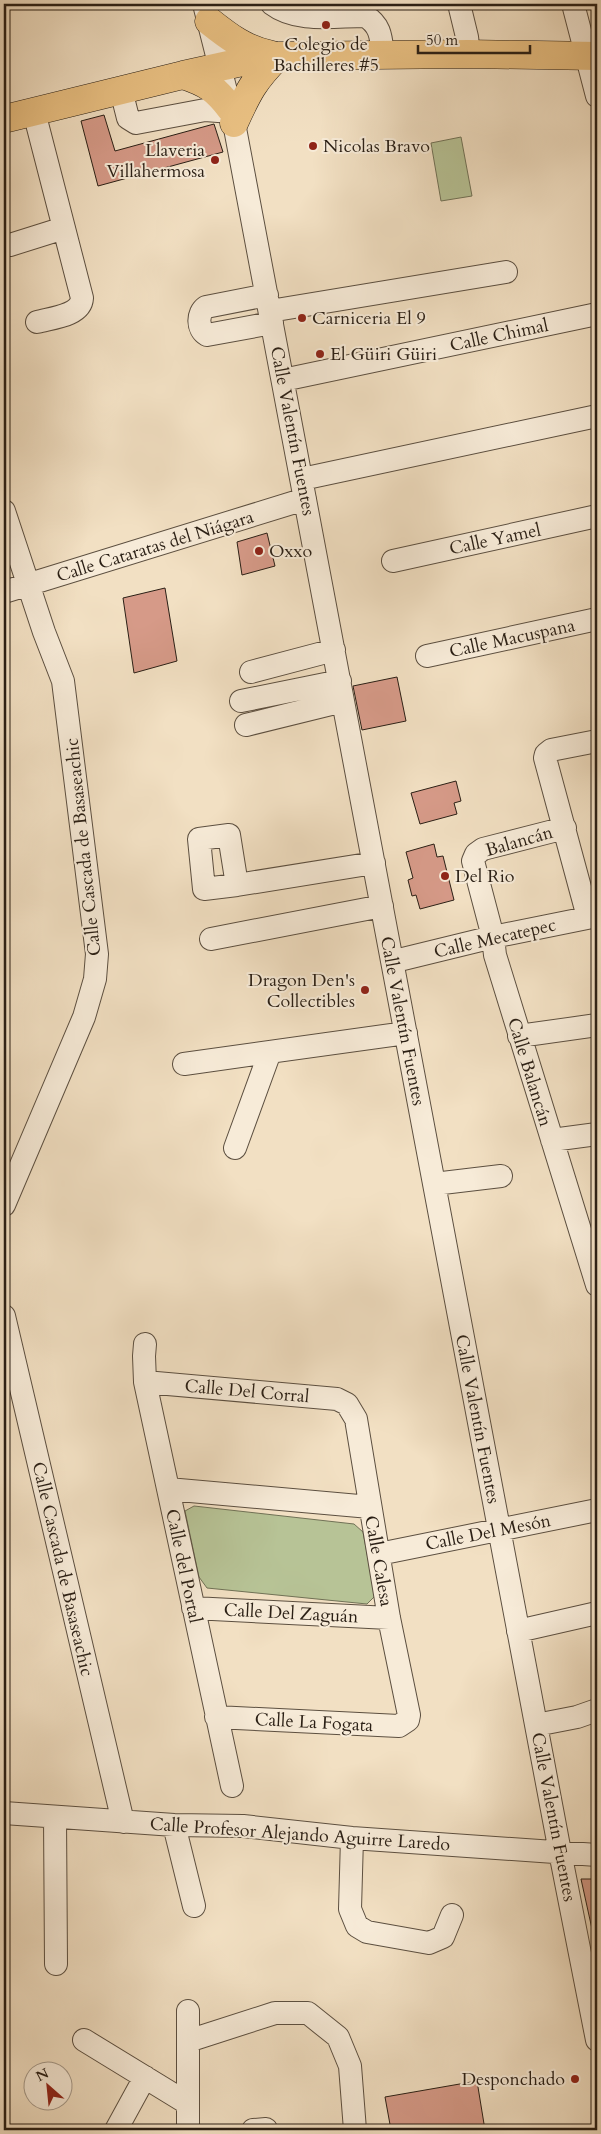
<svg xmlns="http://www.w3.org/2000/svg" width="601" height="2134" font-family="Cardo,serif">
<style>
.green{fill:#b7c396;stroke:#707156}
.building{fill:#d69a88;stroke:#2a1f15}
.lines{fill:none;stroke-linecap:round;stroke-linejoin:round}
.minor-casing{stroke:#5c4f40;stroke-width:24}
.major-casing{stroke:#2a1f15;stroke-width:29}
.minor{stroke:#f7ebd8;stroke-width:22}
.major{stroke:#e9c082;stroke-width:28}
.poi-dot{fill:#8f2418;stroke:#f7ebd8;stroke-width:2}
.labels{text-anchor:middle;stroke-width:4;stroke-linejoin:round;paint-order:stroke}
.poi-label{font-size:18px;fill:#2a1f15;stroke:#f7ebd8;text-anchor:start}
.street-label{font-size:18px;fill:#2a1f15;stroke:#f7ebd8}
</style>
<rect width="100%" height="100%" fill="#f2e0c3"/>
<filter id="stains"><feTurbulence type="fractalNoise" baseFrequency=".004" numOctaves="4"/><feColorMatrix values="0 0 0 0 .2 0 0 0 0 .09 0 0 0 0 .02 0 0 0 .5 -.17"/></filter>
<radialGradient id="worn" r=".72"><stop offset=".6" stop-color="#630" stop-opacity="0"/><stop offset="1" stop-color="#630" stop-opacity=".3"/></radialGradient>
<path class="green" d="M461 137 472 196 441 201 431 143Z
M194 1506 354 1524 363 1532 375 1596 367 1604 207 1588 199 1577 185 1511Z"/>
<path class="building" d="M104 115 115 151 214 124 223 152 98 186 81 121Z
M267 533 275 566 242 575 237 542Z
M165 588 177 661 134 673 123 598Z
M397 677 406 721 362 730 353 686Z
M456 781 461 801 454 803 457 814 420 824 411 793Z
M434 844 437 857 443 856 454 900 420 909 416 895 412 896 408 880 413 878 406 852Z
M581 1879H597V1928L592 1929Z
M477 2081 485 2130H391L385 2097Z"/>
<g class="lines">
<g class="minor-casing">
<path id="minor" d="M204 4 234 123 560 1852 597 2040
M272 4C297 23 334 16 365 16 381 25 381 38 383 55
M459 4 467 37 469 54
M573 4 597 96
M121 90 128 118 136 123 205 110 232 112
M34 112 82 298C81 316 51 318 37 322
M10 245 64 228
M267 295 206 307C197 313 197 329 207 335L272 323
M270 311 506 272
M283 380 597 314
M302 479 597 416
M4 511 44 632 63 681 97 954 95 979 84 1017 4 1205
M393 561 597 516
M4 592 305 499
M427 656 597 619
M251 672 334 650
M241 701 340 681
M246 725 343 701
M565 828 483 849 476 854 473 861 493 937 495 955 597 1285
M237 885 229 835 199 839 204 889 237 885 374 863
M588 917 545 758 546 754 551 750 597 741
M211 939 382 906
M392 959H403L493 937 597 916
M519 1036 597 1025
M184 1064 406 1033
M552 1140 597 1134
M235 1148 270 1052
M434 1184 501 1176
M4 1316 123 1822
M145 1344 144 1356 145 1382 232 1786
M145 1382 337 1399 347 1404 356 1419 389 1618 409 1715 408 1720 399 1726 216 1717
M168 1489 370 1507
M379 1554 597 1510
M193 1608 389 1618
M518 1631 597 1613
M536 1725 577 1717 597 1710
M4 1813 174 1825 243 1826 352 1838 597 1855
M55 1817 56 1964
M174 1825 194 1906
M352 1838 350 1909 357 1926 367 1932 429 1943 443 1937 452 1915
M84 2040 187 2103
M188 2041 275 2013H308L338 2037 350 2066 355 2130
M116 2130 145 2077
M188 2130V2011
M253 2130 266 2129"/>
</g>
<g class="major-casing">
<path id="major" d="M209 21C229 37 246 50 272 55
M183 75C207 83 216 89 231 109
M4 119 183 75 242 62 278 56 469 54 597 56
M234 123C248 92 254 80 278 56"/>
</g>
<use href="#minor" class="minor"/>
<use href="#major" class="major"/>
</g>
<g class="poi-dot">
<circle cx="326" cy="25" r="5"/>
<circle cx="313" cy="146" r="5"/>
<circle cx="215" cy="160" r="5"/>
<circle cx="302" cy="318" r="5"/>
<circle cx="320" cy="354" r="5"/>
<circle cx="259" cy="551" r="5"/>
<circle cx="445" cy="876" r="5"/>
<circle cx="365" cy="990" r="5"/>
<circle cx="575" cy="2079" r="5"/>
</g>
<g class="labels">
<g class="poi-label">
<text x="326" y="50" text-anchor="middle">Colegio de<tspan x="326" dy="21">Bachilleres #5</tspan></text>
<text x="323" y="152">Nicolas Bravo</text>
<text x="205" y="156" text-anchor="end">Llaveria<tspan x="205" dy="21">Villahermosa</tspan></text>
<text x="312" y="324">Carniceria El 9</text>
<text x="330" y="360">El Güiri Güiri</text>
<text x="269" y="557">Oxxo</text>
<text x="455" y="882">Del Rio</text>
<text x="355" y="986" text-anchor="end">Dragon Den's<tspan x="355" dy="21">Collectibles</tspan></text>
<text x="565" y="2085" text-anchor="end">Desponchado</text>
</g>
<g class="street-label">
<text transform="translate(499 335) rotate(-12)" y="6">Calle Chimal</text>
<text transform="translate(293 431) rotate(79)" y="6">Calle Valentín Fuentes</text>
<text transform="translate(495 539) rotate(-12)" y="6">Calle Yamel</text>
<text transform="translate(155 546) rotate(-17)" y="6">Calle Cataratas del Niágara</text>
<text transform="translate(512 638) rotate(-12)" y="6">Calle Macuspana</text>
<text transform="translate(519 841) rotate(-16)" y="6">Balancán</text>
<text transform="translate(83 847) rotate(-96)" y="6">Calle Cascada de Basaseachic</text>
<text transform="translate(495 938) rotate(-13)" y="6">Calle Mecatepec</text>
<text transform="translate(403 1021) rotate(79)" y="6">Calle Valentín Fuentes</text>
<text transform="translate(530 1072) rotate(73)" y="6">Calle Balancán</text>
<text transform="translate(247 1391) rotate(5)" y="6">Calle Del Corral</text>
<text transform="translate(478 1419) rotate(79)" y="6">Calle Valentín Fuentes</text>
<text transform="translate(488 1532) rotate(-11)" y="6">Calle Del Mesón</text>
<text transform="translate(379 1561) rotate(80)" y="6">Calle Calesa</text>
<text transform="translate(184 1566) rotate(78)" y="6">Calle del Portal</text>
<text transform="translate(63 1569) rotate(77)" y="6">Calle Cascada de Basaseachic</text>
<text transform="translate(291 1613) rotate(3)" y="6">Calle Del Zaguán</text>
<text transform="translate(314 1722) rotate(3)" y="6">Calle La Fogata</text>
<text transform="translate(554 1817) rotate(79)" y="6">Calle Valentín Fuentes</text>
<text transform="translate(300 1834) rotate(4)" y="6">Calle Profesor Alejando Aguirre Laredo</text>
</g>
</g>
<rect width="601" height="2134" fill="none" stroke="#f2e0c3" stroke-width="20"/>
<rect x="5" y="5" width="591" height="2124" fill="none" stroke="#2a1f15" stroke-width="2.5"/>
<rect x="10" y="10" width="581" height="2114" fill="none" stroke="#2a1f15"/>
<g transform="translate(48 2086) rotate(333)"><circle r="24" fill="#f7ebd8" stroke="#a5998a"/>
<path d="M0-4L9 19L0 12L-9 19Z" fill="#8f2418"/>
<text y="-8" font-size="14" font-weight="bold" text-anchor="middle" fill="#2a1f15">N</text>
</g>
<path d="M418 45v8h112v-8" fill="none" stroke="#2a1f15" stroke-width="2.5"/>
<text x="426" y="45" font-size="15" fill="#2a1f15" stroke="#f7ebd8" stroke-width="4" paint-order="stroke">50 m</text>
<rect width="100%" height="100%" filter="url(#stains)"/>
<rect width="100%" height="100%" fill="url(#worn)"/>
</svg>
